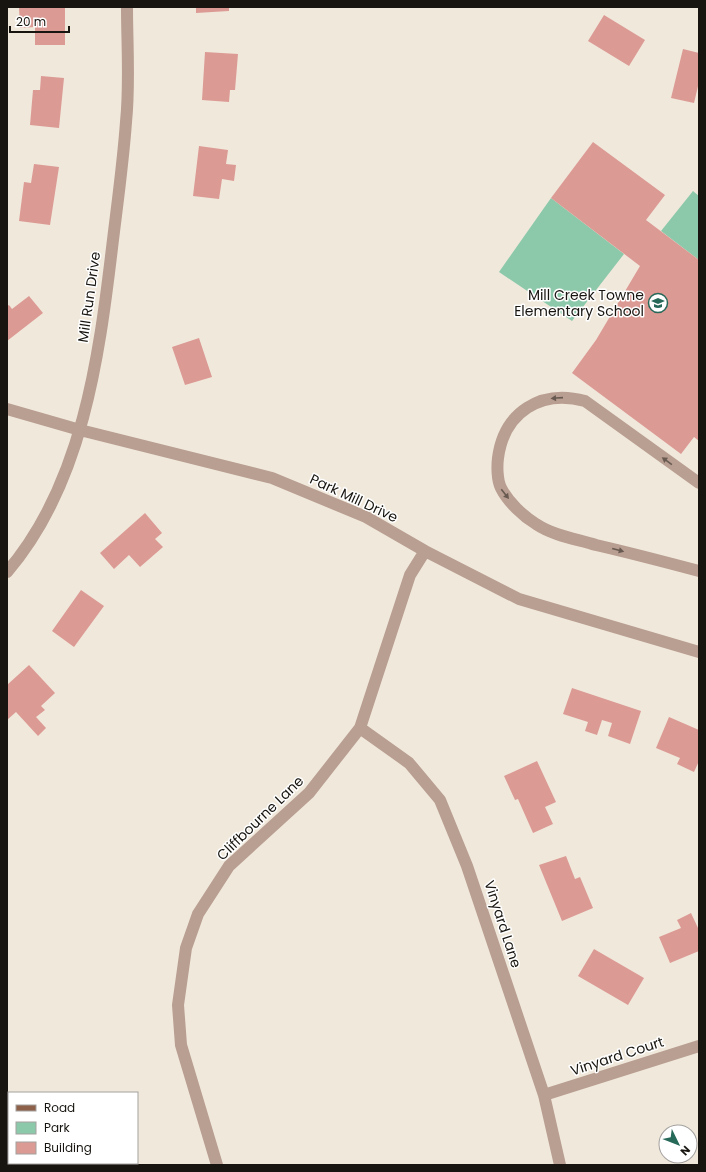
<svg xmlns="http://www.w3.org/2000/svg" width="706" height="1172" font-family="Poppins,sans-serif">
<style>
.green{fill:#8cc9ab}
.building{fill:#dc9a94}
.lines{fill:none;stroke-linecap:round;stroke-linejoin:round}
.minor{stroke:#b99e92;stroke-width:12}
.major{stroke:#8d604a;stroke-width:12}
.oneway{fill:#685a51}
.labels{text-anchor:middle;stroke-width:3;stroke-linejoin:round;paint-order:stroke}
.poi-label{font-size:14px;fill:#181510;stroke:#fff;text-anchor:end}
.street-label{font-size:14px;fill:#181510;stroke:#fff}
</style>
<rect width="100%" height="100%" fill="#f0e8db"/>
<path class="green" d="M693 191 699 196V260L661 231Z
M551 198 624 254 572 321 499 272Z"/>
<path class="building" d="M19 7H65V45H35V27L20 28Z
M196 7H229V11L196 13Z
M604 15 645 40 629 66 588 41Z
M683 49 699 53V82L694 103 671 98Z
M205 52 238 54 235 90H230L229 102 202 100Z
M41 76 64 78 59 128 30 125 33 90H40Z
M593 142 665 195 646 220 699 260V441L694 437 681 454 572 373 596 340 640 266 551 198Z
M199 146 228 150 226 164 236 165 234 181 222 179 219 199 193 196Z
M34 164 59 167 50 225 19 221 24 182 31 183Z
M29 296 43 313 7 341V306L9 305 12 309Z
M199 338 212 377 185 385 172 347Z
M145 513 162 533 155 539 163 547 140 567 129 555 114 569 100 553Z
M81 590 104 606 74 647 52 631Z
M29 665 55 693 41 706 45 710 36 717 46 728 38 736 16 712 7 720V685Z
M572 688 641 711 630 744 608 736 612 723 602 720 597 735 585 731 588 722 563 714Z
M669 717 699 730V761L694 772 677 764 680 758 656 748Z
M537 761 556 802 545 807 553 824 533 833 518 799 515 800 504 776Z
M566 856 575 879 580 877 593 908 562 921 539 865Z
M691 913 698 928 699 927V951L670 963 659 937 681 928 677 920Z
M594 949 644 978 628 1005 578 976Z"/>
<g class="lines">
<path class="minor" d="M7 409 80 430 272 478 366 517 425 551 519 599 699 652
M699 483 585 401C541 389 504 412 498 458 497 466 497 480 501 488 508 502 523 516 536 524 554 536 577 539 596 545 631 553 665 562 699 571
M7 572C82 485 99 358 112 248 117 206 123 164 126 122 130 84 127 45 127 7
M360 728 409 763 440 800 467 866 544 1095 560 1165
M544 1095 699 1046
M217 1165 181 1045 178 1005 186 948 198 914 229 866 309 793 360 728 410 575 425 551"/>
<path class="major" d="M7 1157 9 1163"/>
</g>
<defs><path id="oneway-solid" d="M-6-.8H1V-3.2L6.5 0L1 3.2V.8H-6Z"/></defs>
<g class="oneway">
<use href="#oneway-solid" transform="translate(557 398) rotate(176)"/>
<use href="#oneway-solid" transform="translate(667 461) rotate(-144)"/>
<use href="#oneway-solid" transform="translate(505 494) rotate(52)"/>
<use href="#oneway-solid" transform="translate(618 550) rotate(15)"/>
</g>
<defs>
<g id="school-ring" transform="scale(1)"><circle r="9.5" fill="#fff" stroke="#276959" stroke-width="1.5"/><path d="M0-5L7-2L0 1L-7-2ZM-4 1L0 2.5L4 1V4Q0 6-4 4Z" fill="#276959"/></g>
</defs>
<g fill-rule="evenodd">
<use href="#school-ring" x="658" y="303"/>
</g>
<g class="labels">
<g class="poi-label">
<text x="644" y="300">Mill Creek Towne<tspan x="644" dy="16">Elementary School</tspan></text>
</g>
<g class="street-label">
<text transform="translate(89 297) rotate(-82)" y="5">Mill Run Drive</text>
<text transform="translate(354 498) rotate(25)" y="5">Park Mill Drive</text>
<text transform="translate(260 818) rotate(-44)" y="5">Cliffbourne Lane</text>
<text transform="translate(503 924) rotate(72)" y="5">Vinyard Lane</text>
<text transform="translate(617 1056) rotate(-18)" y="5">Vinyard Court</text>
</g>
</g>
<rect width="706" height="1172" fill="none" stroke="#181510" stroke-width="16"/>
<rect x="8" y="1092" width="130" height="72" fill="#ffffff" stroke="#a3a19f"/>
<rect x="16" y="1105" width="20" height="6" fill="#8d604a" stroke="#a3a19f"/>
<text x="44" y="1112" font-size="12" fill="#181510">Road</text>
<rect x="16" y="1122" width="20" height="12" fill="#8cc9ab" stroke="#a3a19f"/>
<text x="44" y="1132" font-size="12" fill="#181510">Park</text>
<rect x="16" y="1142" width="20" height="12" fill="#dc9a94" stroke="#a3a19f"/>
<text x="44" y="1152" font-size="12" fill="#181510">Building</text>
<g transform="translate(678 1144) rotate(133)"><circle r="19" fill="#ffffff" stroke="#a3a19f"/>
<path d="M0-3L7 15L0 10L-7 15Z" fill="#276959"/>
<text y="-6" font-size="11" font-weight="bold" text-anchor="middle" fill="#181510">N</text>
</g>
<path d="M10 26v6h59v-6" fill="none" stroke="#181510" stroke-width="2"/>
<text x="16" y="26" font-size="12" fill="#181510" stroke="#ffffff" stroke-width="3" paint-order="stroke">20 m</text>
</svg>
